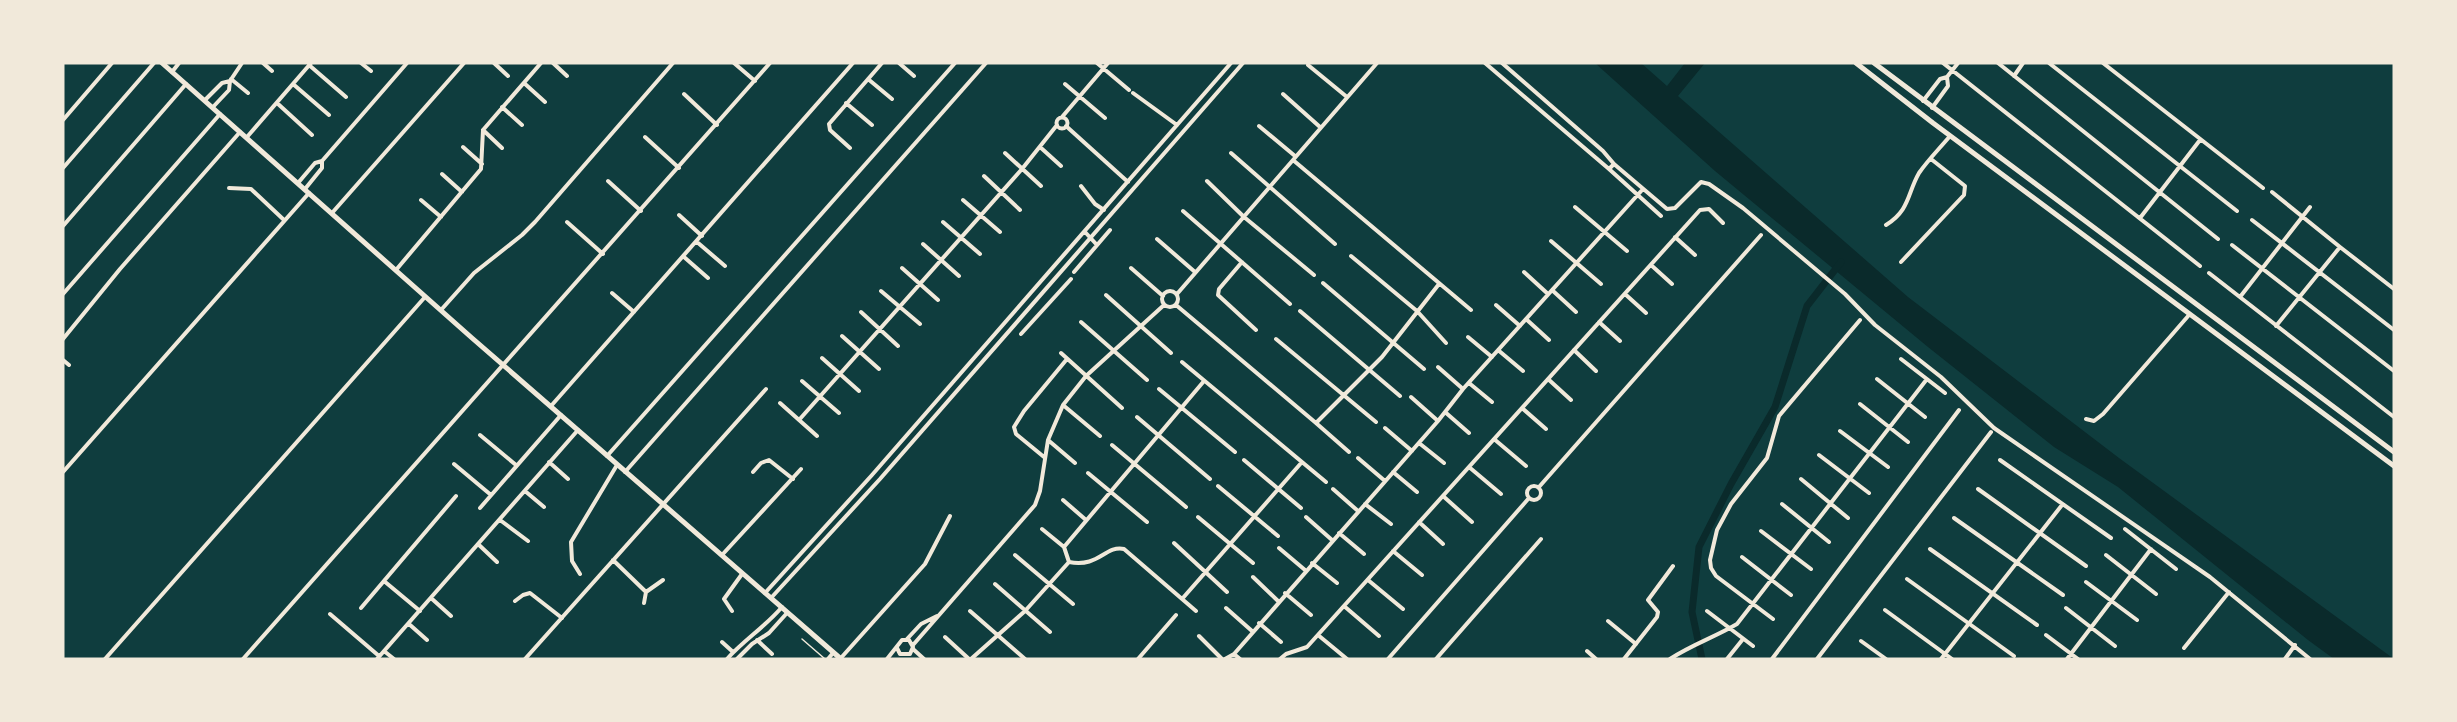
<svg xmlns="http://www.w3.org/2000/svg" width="2457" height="722" font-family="Signika,sans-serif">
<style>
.water{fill:#0a2a2b}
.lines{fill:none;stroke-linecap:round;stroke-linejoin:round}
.canal{stroke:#0a2a2b;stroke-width:7}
.service{stroke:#f1e9da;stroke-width:1.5}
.minor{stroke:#f1e9da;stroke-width:4}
.secondary{stroke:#f1e9da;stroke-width:5}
</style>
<rect width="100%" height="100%" fill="#0f3d3e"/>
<path class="water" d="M1595 63H1641L1667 86 1685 63H1705L1678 96 1908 297 2119 458 2394 659H2334L2308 640 2118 487 2054 447 1928 347 1715 171Z"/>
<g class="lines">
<path class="canal" d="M1702 659 1692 612 1699 547 1731 484 1775 407 1807 306 1841 262"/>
<path class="service" d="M802 639 825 659"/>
<path class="minor" d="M263 63 272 71
M361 63 371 71
M494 63 508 76
M553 63 567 76
M734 63 755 81
M899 63 914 76
M1097 63 1129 90
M1485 63 1609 169 1614 164
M1502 63 1603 151 1614 164 1667 209 1675 208 1701 182 1709 184 1743 208 1845 294 1875 325 1941 377 1994 428 2210 577 2310 659
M1943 63 2200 266
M1998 63 2218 239
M2049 63 2237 211
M2103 63 2263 188
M309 65 346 97
M1308 65 1347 97
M172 72 179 63
M2014 76 2023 63
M231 79 248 93
M868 79 892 99
M230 81 242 63
M524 83 545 102
M293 84 329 115
M1065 84 1105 118
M1133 93 1177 125
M684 94 717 125
M1283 94 1320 127
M205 100 222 83 230 81
M1923 101 1940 79 1947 77 1958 63
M277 103 312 135
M846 103 872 125
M213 107 229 90 230 81
M502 107 522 125
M1932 108 1948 86 1947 77
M1062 117 1108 63
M1056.5 123a5.5 5.5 0 1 1 11 0a5.5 5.5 0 1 1-11 0Z
M63 120 112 63
M1066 126 1128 182
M1259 126 1295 156
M483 130 502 148
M247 137 311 63
M645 137 679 168
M463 147 482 164
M1040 147 1061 166
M850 148 830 130 829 124 882 63
M1005 153 1041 186
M1231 153 1335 244
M1293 160 1377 63
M63 168 154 63
M1609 169 1661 216
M442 174 462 192
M984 176 1020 210
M608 181 641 211
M1207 181 1244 217 1314 275
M298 183 315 163 322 161 407 63
M1081 186 1095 204 1104 210
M229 188 251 189 284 220
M305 189 322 168V161
M2272 192 2340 247
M421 200 441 217
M963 200 1000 232
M1575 207 1627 251
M1183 211 1290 304
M332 213 464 63
M679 215 702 236
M2140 218 2200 140
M2252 220 2394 330
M567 222 603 254
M943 222 980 254
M1886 225C1910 210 1907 194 1919 173 1928 160 1940 148 1950 136
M63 226 186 84
M1085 232 1097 245
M1675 237 1695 255
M1157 239 1195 272
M1551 241 1601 284
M697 242 725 266
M923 244 959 276
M2232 245 2394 371
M1351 256 1417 311 1446 343
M684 257 708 278
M1242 262 1219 289 1218 295 1256 330
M1901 262 1964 195 1965 186 1931 159
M1651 265 1672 284
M902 268 938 300
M1131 268 1163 296
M396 270 481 169 483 130 541 63
M1074 272 1110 230
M1524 272 1548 294
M2209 273 2394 417
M1323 283 1424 369
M1552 290 1576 312
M1162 299a8 8 0 1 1 16 0a8 8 0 1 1-16 0Z
M881 291 920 324
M612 293 634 312
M63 294 220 114
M1177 294 1293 160 1471 310
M1625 294 1646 313
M1106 295 1171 353
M2240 297 2310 207
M1176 305 1316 423 1382 357 1439 284
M1496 305 1520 326
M441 310 474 273 522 235 535 222 673 63
M1300 311 1400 396
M861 312 898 346
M1526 319 1549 340
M1081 322 1147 380
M1599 322 1620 341
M2276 326 2340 247 2394 289
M1021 334 1071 279
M842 336 879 369
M1468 337 1492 357
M63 339 120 269 240 132
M1276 339 1376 422
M1498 350 1523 371
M1574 350 1596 371
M1061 353 1122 408
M822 358 859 391
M1901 359 1945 393
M63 360 69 365
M1182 362 1326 482
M1438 367 1463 389
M1548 379 1571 400
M1877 379 1925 417
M802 381 839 413
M1469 383 1492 402
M1159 389 1235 452
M1411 397 1438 421
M780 403 817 436
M1860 404 1908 442
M1063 405 1100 436
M551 406 853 63
M1522 408 1546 429
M1445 412 1469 433
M1137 417 1210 479
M2086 419 2094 421 2103 414 2189 315
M799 420 1022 169 1057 125
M1316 423 1349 452
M1385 428 1412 451
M1840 431 1888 467
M480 435 516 465
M1494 439 1526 466
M1048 440 1075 463
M1419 443 1444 463
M1112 445 1186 507
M1819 455 1869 493
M607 456 955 63
M1044 457 1016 434 1014 427 1024 411 1067 359
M1358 458 1385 481
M1244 460 1301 508
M2000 460 2111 538
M549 462 568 479
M454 464 491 495
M1469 467 1501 494
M63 472 309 193
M625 472 986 63
M753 472 761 463 769 460 793 479
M1393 472 1417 492
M1088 473 1147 522
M1801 479 1848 518
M1527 493a7 7 0 1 1 14 0a7 7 0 1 1-14 0Z
M1218 486 1278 536
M1539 487 1761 235
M1333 489 1358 511
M1978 489 2086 566
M525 491 544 507
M1443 496 1472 522
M1063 500 1086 520
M1365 504 1391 524
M1782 504 1829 542
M480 508 561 415
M1198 517 1253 563
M1306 517 1332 540
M1954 518 2063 595
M500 520 528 541
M1419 522 1443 544
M1042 529 1064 547
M2125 529 2176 569
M1761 531 1811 569
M1339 533 1364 554
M1174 543 1227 592
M478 544 497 562
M1279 548 1305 570
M1930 549 2037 625
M1393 551 1422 575
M722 555 801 469
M1015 555 1073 604
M2106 555 2156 594
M1742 557 1791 595
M613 560 646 592 644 603
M1069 562C1099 568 1105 545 1124 549L1196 611
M1312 563 1337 583
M580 574 572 561 571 542 617 465
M1253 577 1278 601
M1907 579 2014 656
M1368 580 1403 609
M384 581 420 611
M2086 582 2137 620
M995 584 1050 632
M646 592 663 580
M765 593 872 475 1231 63
M1285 593 1311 615
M431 598 451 616
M771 598 880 479 1243 63
M1182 599 1302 462
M515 601 523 595 530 593 562 618
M1344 606 1379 636
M361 608 456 496
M1226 608 1252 631
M2066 608 2115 646
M1885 610 1952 659
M732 611 724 599 742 574
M970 611 1025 659
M1707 611 1753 646
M330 614 379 656
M1773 619 1716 576 1711 568 1710 560 1717 530 1731 504 1767 458 1779 416 1860 320
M1608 621 1636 644
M1259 623 1281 642
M409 624 427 640
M1318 635 1347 659
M2046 635 2078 659
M1199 636 1222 659
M945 637 969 659
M907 639 921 624 937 616
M757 640 772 654
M1861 641 1886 659
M722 642 733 652
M913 645 1035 505 1040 491 1048 440 1063 405 1086 376 1164 305
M2184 648 2229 592
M913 649 924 659
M384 651 394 659
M1587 651 1596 659
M1234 654 1240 659
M105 659 425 297
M243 659 770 63
M377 659 578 430
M525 659 766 389
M727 659C744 640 765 627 782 607
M737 659 752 644 769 633 787 613
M828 659 833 653
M840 659 925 564 950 516
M887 659 902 640H909L913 647 910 654H900L897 648
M971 659 1025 611 1069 562 1064 547 1204 381
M1138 659 1176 615
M1225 659 1234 654 1438 421 1463 389 1643 189
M1280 659 1286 654 1307 647 1700 210 1709 209 1723 223
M1388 659 1529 498
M1436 659 1541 539
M1624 659 1657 617 1658 612 1648 600 1673 566
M1670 659C1691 645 1715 637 1737 624L1927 379
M1727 659 1743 639
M1772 659 1959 410
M1817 659 1991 432
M1941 659 2062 505
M2067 659 2151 549
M2285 659 2295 645"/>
<path class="secondary" d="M162 63 472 338 841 659
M1856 63 1933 123 2394 466
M1874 63 2394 452"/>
</g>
<rect width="2457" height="722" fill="none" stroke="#f1e9da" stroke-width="129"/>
</svg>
